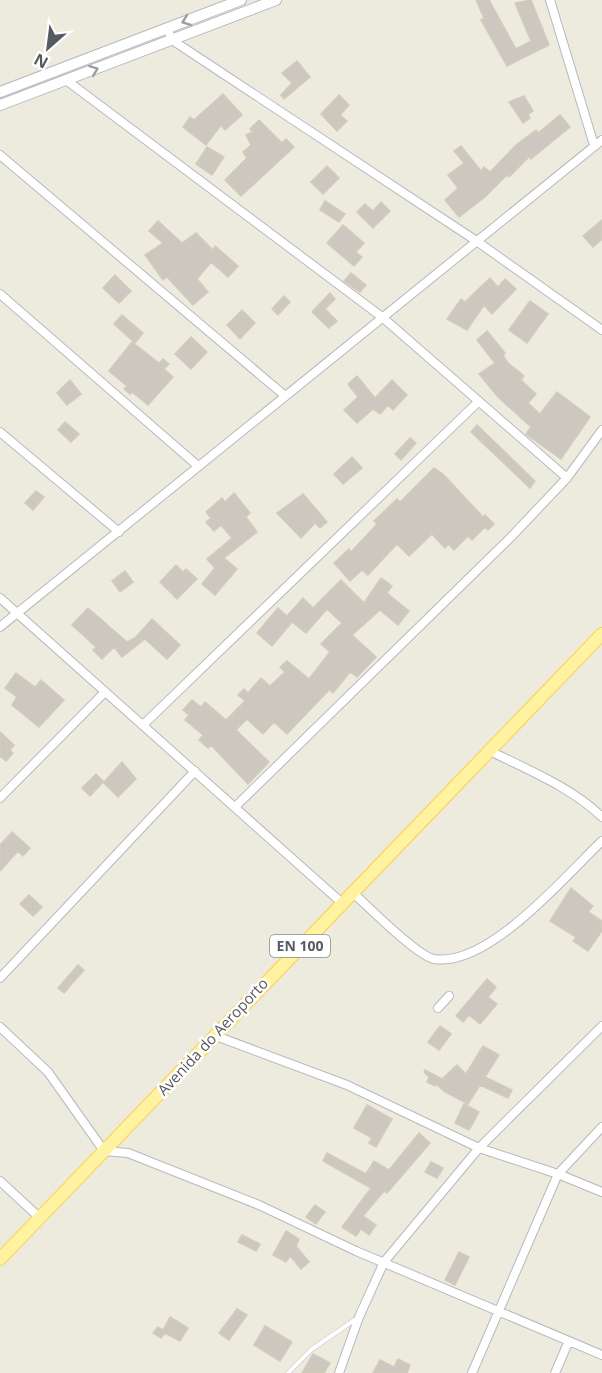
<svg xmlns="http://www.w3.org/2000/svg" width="602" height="1373" font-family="'Open Sans',sans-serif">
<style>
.building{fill:#ccc8bf;stroke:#d2cbbc;stroke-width:1.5}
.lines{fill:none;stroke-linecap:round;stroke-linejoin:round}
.service-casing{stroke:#b6b9bf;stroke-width:5}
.minor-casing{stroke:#b6b9bf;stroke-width:10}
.tertiary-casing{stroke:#b6b9bf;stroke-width:12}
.primary-casing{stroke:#ffcf44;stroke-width:14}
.service{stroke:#fff;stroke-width:4}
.minor{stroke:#fff;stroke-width:8}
.tertiary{stroke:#fff;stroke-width:10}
.primary{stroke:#fff2a0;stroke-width:12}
.oneway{stroke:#9a9da0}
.labels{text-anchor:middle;stroke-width:5;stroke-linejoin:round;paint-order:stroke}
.shield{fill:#fff;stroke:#898c90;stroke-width:1.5}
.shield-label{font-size:14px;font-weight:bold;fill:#575b61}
.street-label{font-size:15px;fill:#575b61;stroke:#fff}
</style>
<rect width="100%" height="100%" fill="#edeade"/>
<path class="building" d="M476 0H489L516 49 531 41 515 3 531 0 549 45 507 66 481 20 484 18Z
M297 61 310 77 284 99 281 95 292 83 282 73Z
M223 94 242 115 225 130 221 125 206 145 183 127 190 117 194 120Z
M339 95 349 105 340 115 347 121 337 131 321 114Z
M524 96 533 111 528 114 530 118 523 123 509 102Z
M560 115 570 127 531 159 530 156 509 177 507 175 485 197 459 217 445 200 458 188 448 175 464 163 454 151 461 146 481 171 484 167 490 172 516 145 536 130 538 133Z
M259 120 282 143 286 139 294 147 241 196 225 180 247 158 243 152 251 145 246 135 253 132 250 129Z
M207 147 224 157 212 175 196 164Z
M327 166 339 178 323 194 311 182Z
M325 201 345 214 339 222 320 210Z
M381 202 390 211 373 228 357 212 365 204 373 211Z
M602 220V239L593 247 583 236Z
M158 221 182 243 196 233 213 250 215 246 238 266 228 277 211 262 197 279 208 292 193 305 167 277 163 280 145 255 163 243 149 231Z
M343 225 364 243 356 252 362 257 354 266 327 243Z
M351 273 366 285 360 292 344 281Z
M115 275 131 291 119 303 103 288Z
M490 278 498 287 505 279 516 289 492 314 484 305 467 330 447 319 461 299 465 302Z
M330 293 335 299 325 309 337 321 329 328 312 312Z
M284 296 290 302 278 315 272 309Z
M530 301 548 314 527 343 509 330Z
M242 310 255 323 240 339 227 325Z
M122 315 143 333 135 343 114 324Z
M487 331 505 353 503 355 508 363 524 376 521 380 536 394 528 403 540 414 557 392 590 417 561 459 526 434 531 427 498 397 479 374 495 363 477 340Z
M191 337 207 352 191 369 175 354Z
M132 342 159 363 163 359 169 364 164 369 173 377 148 405 132 392 130 394 124 389 127 386 109 371Z
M357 376 375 398 392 380 407 395 393 410 388 405 380 414 373 409 357 423 344 410 358 397 348 384Z
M70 380 81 394 67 405 57 393Z
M65 422 79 434 71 442 58 430Z
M477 425 535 481 530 488 471 432Z
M410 438 416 443 401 460 395 454Z
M352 457 362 468 343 484 334 474Z
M434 468 443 474 483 517 485 515 494 524 488 530 485 527 472 540 468 536 454 550 448 544 445 548 432 534 409 556 397 544 368 575 362 570 350 581 334 563 349 549 351 552 377 524 374 521 397 499 400 502Z
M36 491 44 497 33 510 25 503Z
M234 493 250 513 246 517 257 532 224 558 237 569 215 595 202 584 215 568 207 559 232 538 221 525 214 531 206 522 211 518 206 512 222 498 225 502Z
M303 494 327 522 320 528 315 523 301 538 277 513Z
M176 565 183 572 186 569 197 579 177 599 160 582Z
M125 571 133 582 120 592 112 581Z
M381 578 392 586 387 593 409 611 398 625 380 610 352 635 376 657 357 677 350 672 333 693 329 690 287 734 274 722 263 734 247 719 236 730 269 762 248 784 211 745 208 748 199 740 203 735 185 720 189 715 183 710 192 700 201 707 205 702 226 720 245 701 238 695 244 689 248 693 261 678 270 686 285 672 280 667 287 661 309 679 330 652 321 644 342 623 329 611 327 609 306 633 292 622 272 646 257 633 278 608 287 616 303 598 313 608 341 580 364 603Z
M88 608 127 642 135 638 152 619 180 645 167 659 145 639 122 657 114 647 102 659 93 650 96 647 72 625Z
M16 673 35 687 41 680 64 700 39 727 12 705 17 697 5 688Z
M0 732 14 745 10 750 13 753 6 761 0 756Z
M122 762 136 779 118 797 103 782 90 796 82 788 96 774 104 782Z
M12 832 30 848 23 856 18 851 0 871V845Z
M571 888 593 906 588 912 602 921V931L588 951 573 941 576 937 550 921Z
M29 895 42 907 33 916 20 904Z
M78 965 84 970 64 993 58 988Z
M487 979 496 987 488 997 497 1004 480 1024 469 1015 463 1022 456 1016Z
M440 1026 451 1034 439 1050 428 1042Z
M483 1046 499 1055 485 1077 512 1090 508 1098 480 1085 468 1104 445 1092 436 1084 435 1086 427 1082 429 1077 424 1072 425 1070 442 1079 457 1065 466 1074Z
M464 1104 479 1112 469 1130 455 1123Z
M367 1105 392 1119 376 1147 369 1143 372 1138 354 1128Z
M419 1133 430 1143 387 1193 384 1191 363 1216 376 1225 369 1235 361 1229 356 1236 342 1227 371 1188 323 1161 327 1153 366 1174 374 1161 389 1170Z
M431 1162 443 1168 437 1178 425 1172Z
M315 1205 325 1212 316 1224 306 1217Z
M286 1231 299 1239 296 1246 309 1262 301 1269 290 1256 286 1262 273 1255Z
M242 1235 260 1244 256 1251 238 1242Z
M459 1252 469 1257 455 1285 445 1280Z
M237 1309 247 1315 229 1340 219 1333Z
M170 1317 188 1328 180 1341 165 1333 161 1338 153 1333 158 1327 163 1330Z
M265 1326 292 1342 280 1361 254 1345Z
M313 1354 330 1363 324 1373H302Z
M398 1359 410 1365 407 1373H373L380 1360 394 1367Z"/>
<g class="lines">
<g class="service-casing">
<path id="service" d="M288 1373 312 1349 356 1319"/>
</g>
<g class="minor-casing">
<path id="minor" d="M550 0 594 145
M167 28 172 40 475 240 602 330
M66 80 382 317 567 478
M0 155 284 395
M0 294 198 466
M0 432 119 532
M0 598 342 903
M0 627 602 140
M143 725 479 401
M490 751C528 770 571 787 602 817
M0 798 105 692
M235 807 511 537 567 478 602 430
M352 892C368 906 416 955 434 959 488 968 565 876 602 841
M0 978 195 771
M438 1008 449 996
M0 1027 48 1072 104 1151 128 1153 259 1205 356 1251 602 1355
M216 1036 347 1085 479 1148 558 1174 602 1192
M0 1181 40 1218
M339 1373 359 1317 384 1262 479 1148 602 1026
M472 1373 558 1174 602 1127
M555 1373 568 1343"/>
</g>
<g class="tertiary-casing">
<path id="tertiary" d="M0 92 241 0
M0 105 276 0"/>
</g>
<g class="primary-casing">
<path id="primary" d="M0 1259 602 634"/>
</g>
<use href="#service" class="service"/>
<use href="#minor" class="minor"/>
<use href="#tertiary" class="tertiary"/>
<use href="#primary" class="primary"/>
</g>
<defs><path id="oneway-chevron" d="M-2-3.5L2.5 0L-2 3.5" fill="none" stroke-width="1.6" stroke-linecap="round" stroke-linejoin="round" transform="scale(1.5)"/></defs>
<g class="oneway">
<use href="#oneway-chevron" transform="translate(186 21) rotate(159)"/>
<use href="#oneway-chevron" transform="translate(94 70) rotate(-21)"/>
</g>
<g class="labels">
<rect class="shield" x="270" y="935" width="60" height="22" rx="4.5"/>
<g class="shield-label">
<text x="300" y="951">EN 100</text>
</g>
<g class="street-label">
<text transform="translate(213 1037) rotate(-47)" y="5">Avenida do Aeroporto</text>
</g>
</g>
<g transform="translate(48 48) rotate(208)" stroke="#ffffff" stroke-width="4.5" paint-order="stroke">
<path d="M0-4.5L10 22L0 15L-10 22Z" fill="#575b61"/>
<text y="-9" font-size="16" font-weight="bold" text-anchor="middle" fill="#575b61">N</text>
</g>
</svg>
